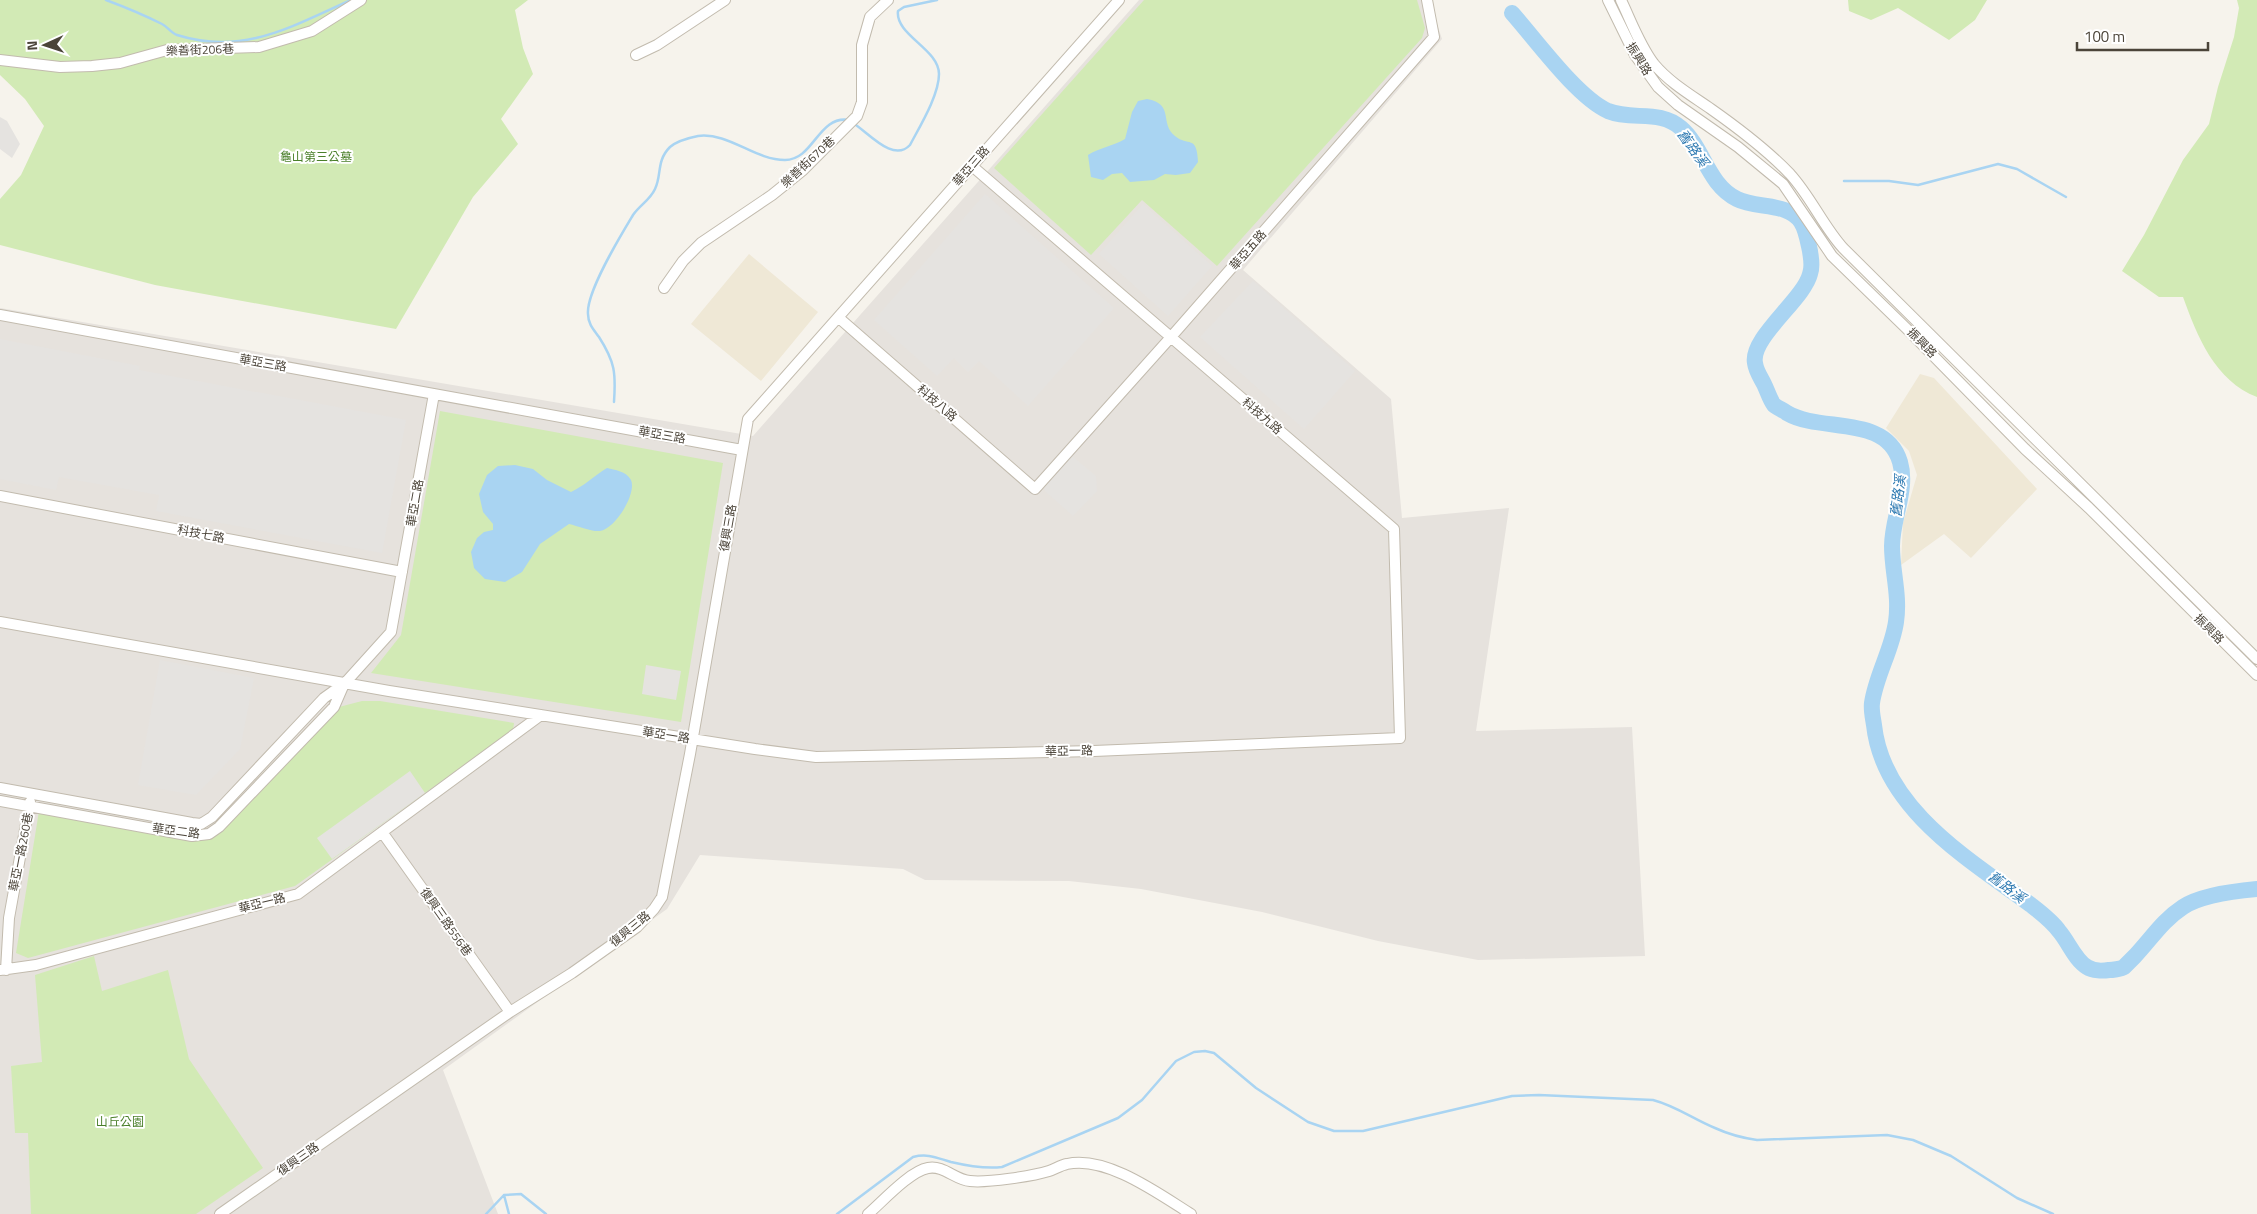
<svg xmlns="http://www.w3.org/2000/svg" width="2257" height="1214" font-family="'Titillium Web','Noto Sans TC',sans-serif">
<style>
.industrial{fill:#e6e2dd}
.education{fill:#efe8d6}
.green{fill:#d2eab5}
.parking{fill:#e5e3e0}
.water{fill:#a9d4f2}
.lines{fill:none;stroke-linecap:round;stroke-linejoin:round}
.stream{stroke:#a9d4f2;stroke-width:2.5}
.river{stroke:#a9d4f2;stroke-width:16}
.minor-casing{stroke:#c2bbae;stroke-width:12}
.minor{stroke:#fff;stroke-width:10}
.labels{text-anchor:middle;stroke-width:4;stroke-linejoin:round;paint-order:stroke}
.street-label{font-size:12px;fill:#4b4439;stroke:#fff}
.park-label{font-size:12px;fill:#4a7f2a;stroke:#fff}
.water-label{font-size:14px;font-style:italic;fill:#2e7ab2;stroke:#fff}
</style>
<rect width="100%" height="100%" fill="#f6f3ec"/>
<path class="industrial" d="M1139 0H1429L1442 39 1243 270 1391 399 1402 518 1509 508 1476 731 1632 727 1645 956 1478 960 1378 941 1262 912 1141 889 1069 881 925 880 903 869 700 855 667 909 443 1070 498 1214H0V308L753 436Z"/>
<path class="education" d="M749 254 818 312 761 381 691 324Z
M1920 374 1934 378 2037 489 1971 558 1944 534 1901 565 1903 523 1917 475 1909 451 1886 428Z"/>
<path class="green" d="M0 0H528L515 10 523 48 533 74 501 119 518 144 473 197 396 329 155 285 0 245V199L21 175 44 126 25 99 0 75Z
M1144 0H1417L1425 28 1422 38 1217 266 1142 200 1091 255 994 168Z
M1848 0H1987L1975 20 1949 40 1898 8 1871 20 1849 11Z
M2237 0H2257V397C2215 381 2197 336 2183 297H2159L2122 271 2144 235 2183 160 2209 124 2218 87 2234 37 2239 8Z
M440 411 723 463 681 722 371 673 401 635Z
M362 701H380L514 723 513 730 295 886 28 958 16 953 39 811 209 839 339 707Z
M94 956 102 991 168 970 189 1059 263 1168 196 1214H31L28 1133H15L11 1066 42 1062 35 975Z"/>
<path class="parking" d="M0 117 7 121 20 144 12 158 0 149Z
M985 194 1114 308 1028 406 979 361 968 372 954 358 937 376 874 320Z
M1143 204 1212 266 1168 316 1099 254Z
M1253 281 1355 371 1304 429 1200 337Z
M0 339 140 366 139 370 406 420 382 553 156 511 159 495 153 494 59 477 56 490 0 479Z
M1072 456 1096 476 1097 491 1073 516 1045 491 1044 487Z
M160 660 254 678 240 749 196 795 138 785Z
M646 665 681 671 676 700 642 694Z
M410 771 425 793 332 859 317 838Z"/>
<path class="water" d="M1147 99C1175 104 1159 123 1175 136 1188 147 1197 134 1198 162L1190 173 1176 175 1165 174 1154 180 1130 182 1122 173 1112 174 1103 180 1091 177 1088 155C1099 148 1113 146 1125 139L1132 112 1138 101Z
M515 465 533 469 547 480 571 492C584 486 594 476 607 468 615 470 626 471 631 480 637 494 615 529 600 531 592 532 578 526 569 524L540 544 522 572 505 582 485 579 474 568 471 552 477 538 484 532 493 530V524L483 512 479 494 487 475 498 466Z"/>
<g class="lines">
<path class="stream" d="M106 0C125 7 144 15 162 24 168 27 171 33 177 35 244 56 292 26 351 0
M853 123C869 133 893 163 910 145 920 126 939 95 939 74 939 49 895 35 898 11L904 7 937 0
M1844 181H1889L1918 185 1998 164 2017 169 2066 197
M614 402C616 373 615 362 599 337 594 330 588 324 588 314 586 292 621 235 633 215 640 205 650 200 655 189 662 175 656 161 670 147 677 141 688 138 698 136 729 132 754 160 785 160 814 160 818 115 849 120
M504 1195 509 1214
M486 1214 504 1195 521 1194 546 1214
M837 1214 913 1157C928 1153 937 1158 951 1162 968 1166 985 1169 1002 1167L1118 1118 1142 1100 1176 1061 1194 1052 1205 1051 1214 1053 1256 1088 1308 1122 1334 1131H1363L1512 1096 1539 1095 1653 1100C1676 1106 1693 1119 1715 1128 1728 1134 1743 1138 1757 1140L1887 1135 1913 1140 1951 1156 2017 1198 2053 1214"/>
<path class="river" d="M1512 13C1536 40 1577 97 1608 111 1632 121 1660 109 1681 128 1704 148 1707 184 1737 199 1756 209 1788 202 1801 222 1806 229 1808 242 1810 251 1811 259 1813 266 1810 274 1804 299 1750 338 1755 363 1756 371 1761 378 1764 384 1767 390 1770 400 1774 405 1775 406 1786 412 1787 413 1821 433 1886 414 1900 462 1908 489 1892 519 1892 546 1892 572 1900 595 1896 622 1892 650 1876 675 1872 703 1871 710 1873 718 1874 725 1883 809 1970 860 2031 905 2040 912 2052 921 2059 931 2068 941 2075 960 2087 967 2093 971 2103 971 2109 970 2112 970 2121 969 2124 967 2125 966 2134 957 2135 956 2151 939 2163 920 2183 907 2201 895 2235 891 2257 889"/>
<g class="minor-casing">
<path id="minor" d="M1608 0 1635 55 1658 87 1678 105 1738 147 1783 184 1832 256 1906 328 2025 449 2089 508 2257 675
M1621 0C1631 21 1640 46 1654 64 1670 83 1691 95 1711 109 1738 128 1767 150 1790 174 1811 197 1823 226 1843 248L2257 659
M636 55 657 45 725 0
M0 60 60 67 92 66 120 63 167 50 259 47 312 31 361 0
M664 288 683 261 701 243 772 195 803 170 857 116 862 102V45L870 17 888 0
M0 315 742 450
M839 318 1035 489 1171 337 1434 37 1427 0
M0 496 402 572
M0 622 389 691 755 749 816 757 1094 751 1400 738 1394 529 972 166
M0 788 192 823 201 824 212 817 324 698 345 683 391 632 434 394
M0 801 192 836 209 834 219 827 334 707 344 684
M382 832 510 1012
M0 970 36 965 298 894 541 715
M6 970 9 918 30 802
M220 1214 510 1012 572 973 637 927 654 909 662 897 690 754 748 419 1119 0
M868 1214C882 1202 910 1171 928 1168 944 1165 955 1180 970 1181 987 1183 1033 1176 1049 1171 1055 1169 1061 1165 1067 1164 1106 1155 1159 1194 1191 1214"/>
</g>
<use href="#minor" class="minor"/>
</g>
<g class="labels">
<g class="street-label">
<text transform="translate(200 50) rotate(-2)" y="4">樂善街206巷</text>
<text transform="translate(1639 59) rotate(58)" y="4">振興路</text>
<text transform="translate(808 162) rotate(-43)" y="4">樂善街670巷</text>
<text transform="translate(971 166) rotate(-49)" y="4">華亞三路</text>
<text transform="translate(1248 250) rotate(-49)" y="4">華亞五路</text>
<text transform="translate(1922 343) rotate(46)" y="4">振興路</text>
<text transform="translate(263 363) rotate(10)" y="4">華亞三路</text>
<text transform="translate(937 403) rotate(41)" y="4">科技八路</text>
<text transform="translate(1262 416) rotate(41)" y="4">科技九路</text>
<text transform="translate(662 435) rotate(10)" y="4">華亞三路</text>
<text transform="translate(415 503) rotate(-80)" y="4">華亞二路</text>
<text transform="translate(728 528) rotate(-80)" y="4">復興三路</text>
<text transform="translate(201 534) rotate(11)" y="4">科技七路</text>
<text transform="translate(2209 629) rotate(45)" y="4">振興路</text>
<text transform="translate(666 735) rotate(9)" y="4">華亞一路</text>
<text transform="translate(1069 751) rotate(-1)" y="4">華亞一路</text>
<text transform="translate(176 831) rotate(7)" y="4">華亞二路</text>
<text transform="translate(21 852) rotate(-79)" y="4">華亞一路260巷</text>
<text transform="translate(262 903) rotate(-14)" y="4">華亞一路</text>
<text transform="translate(446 922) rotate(55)" y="4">復興三路556巷</text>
<text transform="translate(630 929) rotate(-39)" y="4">復興三路</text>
<text transform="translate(298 1159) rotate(-35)" y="4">復興三路</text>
</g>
<g class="park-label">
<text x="316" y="161">龜山第三公墓</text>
<text x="120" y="1126">山丘公園</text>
</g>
<g class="water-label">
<text transform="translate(1693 148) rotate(55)" y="5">舊路溪</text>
<text transform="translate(1898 496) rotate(-83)" y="5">舊路溪</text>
<text transform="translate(2007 887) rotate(37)" y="5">舊路溪</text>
</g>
</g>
<g transform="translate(45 45) rotate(267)" stroke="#ffffff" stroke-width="4" paint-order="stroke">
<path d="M0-4L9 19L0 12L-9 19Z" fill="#4b4439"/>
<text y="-8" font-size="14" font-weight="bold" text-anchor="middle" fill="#4b4439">N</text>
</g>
<path d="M2077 42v8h131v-8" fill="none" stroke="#4b4439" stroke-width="2.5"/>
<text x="2084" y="42" font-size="15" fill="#4b4439" stroke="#ffffff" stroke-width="4" paint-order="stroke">100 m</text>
</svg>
